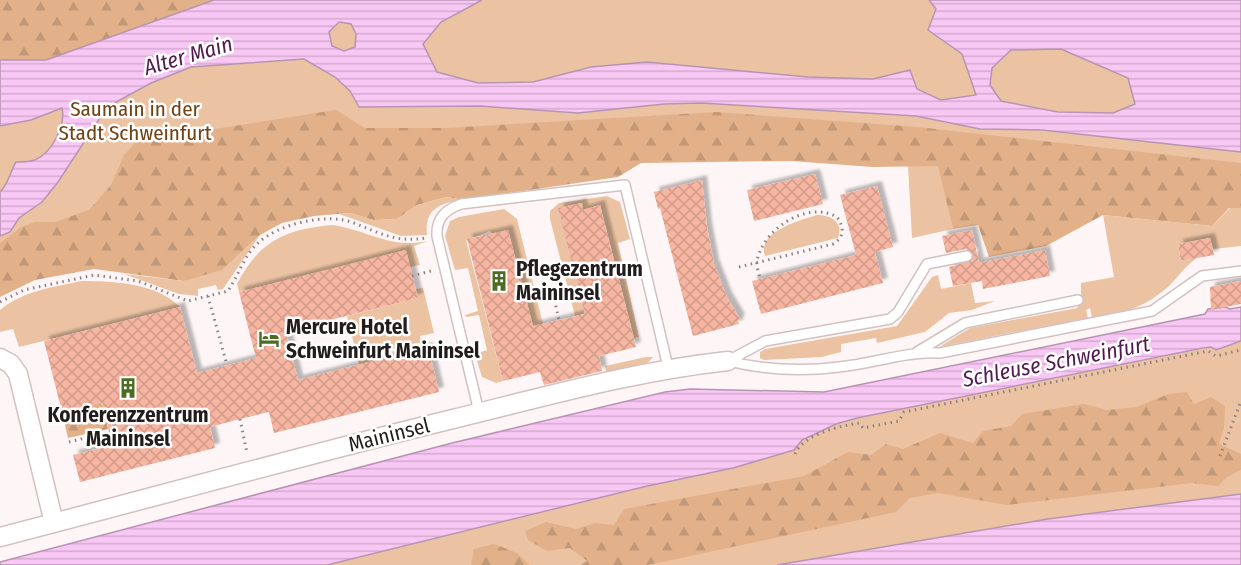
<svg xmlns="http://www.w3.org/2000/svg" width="1241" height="565" font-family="'Fira Sans Condensed',sans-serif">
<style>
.green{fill:#ebc3a2}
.forest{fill:url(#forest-firs)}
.water{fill:url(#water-rules);stroke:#b894b3;stroke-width:1.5;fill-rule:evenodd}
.building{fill:url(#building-cross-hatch);filter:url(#shadow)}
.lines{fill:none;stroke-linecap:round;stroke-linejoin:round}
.lane-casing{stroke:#d3c1c1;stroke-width:12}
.street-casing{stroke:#d3c1c1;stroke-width:21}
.path{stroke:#898282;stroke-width:3;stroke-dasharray:1.5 4.5;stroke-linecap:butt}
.lane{stroke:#fff;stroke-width:9}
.street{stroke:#fff;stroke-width:18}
.labels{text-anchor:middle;stroke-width:5;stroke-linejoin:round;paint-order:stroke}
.park-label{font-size:21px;fill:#714213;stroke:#fff}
.poi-label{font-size:21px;font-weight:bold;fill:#221c1c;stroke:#fff;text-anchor:start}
.street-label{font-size:21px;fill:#221c1c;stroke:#fff}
.water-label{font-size:22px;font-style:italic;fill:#521b50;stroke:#fff}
</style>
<defs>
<pattern id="forest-firs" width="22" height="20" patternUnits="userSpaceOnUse" patternTransform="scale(1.5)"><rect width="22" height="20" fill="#e3b189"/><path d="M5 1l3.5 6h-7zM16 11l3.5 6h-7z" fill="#c29876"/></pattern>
<pattern id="water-rules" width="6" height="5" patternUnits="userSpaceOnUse" patternTransform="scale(1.5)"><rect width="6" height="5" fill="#f8c7f4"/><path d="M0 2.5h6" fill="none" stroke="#d4aad1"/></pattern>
<pattern id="building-cross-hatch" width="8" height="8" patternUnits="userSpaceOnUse" patternTransform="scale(1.5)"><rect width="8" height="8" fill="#f5b5a1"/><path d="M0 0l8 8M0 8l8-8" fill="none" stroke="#d29b8a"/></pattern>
<filter id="shadow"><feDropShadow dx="5" dy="-5" stdDeviation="1.5" flood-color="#0004"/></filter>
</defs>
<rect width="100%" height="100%" fill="#fef6f6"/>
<path class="green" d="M118 0H1241V192L907 157 618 153 0 279V40Z
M908 166H939L953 229 912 238Z
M607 196 620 202 630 239 618 243 639 337 634 338 600 205 583 210 581 203 559 209 585 313 575 316 550 219V211L559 203Z
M446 197 463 200C440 203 424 209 427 235L401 236 339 214 350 213 374 220 397 219 417 205Z
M1230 208H1241V246L1213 249 1210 238 1178 244 1181 261 1197 258C1185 266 1180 275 1170 285 1142 310 1127 311 1092 318L1090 308 1086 310 1088 318 939 347 970 328 1077 308 1081 300V283L1114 277 1103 215 1212 226Z
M504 209 517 219 543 324 533 327 508 230 492 234 490 231 466 240 503 381 496 383 482 377 475 354 487 350 479 315 466 317 465 315 478 311 468 268 455 270 445 236 450 221 459 217Z
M817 215C831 215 844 222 838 238L765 256C756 232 801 220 817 215Z
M333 225C370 231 389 249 428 241L414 246 420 265 410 267 406 251 239 292 237 284C259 241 286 229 333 225Z
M260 235 223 289 218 290 216 285 198 289V296L179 294 124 274 184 281 237 256Z
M938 275 941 289 971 283 975 303 995 301 972 310 949 313 925 332 877 343 876 338 841 344V352L822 357 764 360 760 358V352L765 349 897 326 932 277Z
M82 281C112 281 157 283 180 307L19 347 13 329 0 332V310C23 291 53 287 82 281Z
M423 288 434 333 420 336 421 342 381 352 382 359 359 365 347 316 418 298 416 289Z
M1241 341V494L1048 519 777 565H327L643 487 733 468 795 446C808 430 838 424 857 418Z
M646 357H653C644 370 621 373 606 372L605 366Z"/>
<path class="forest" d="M0 0H329L0 86Z
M336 110 365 128H446L716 112 918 127 1241 163V208H1229L1212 226 1103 215 1046 246 989 257 978 225 953 229 938 166 873 167 791 161 641 163 618 177 463 200 446 197 417 205 397 219 374 220 350 213 314 216 282 223 260 235 222 270 184 281 94 269 35 280 0 297V243L21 227 35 222H55L89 210 111 185 124 155 137 141Z
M1187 392 1194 404 1211 397 1225 406 1224 428 1219 444 1241 454V470L1227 477 1218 486 1192 483 1007 505 938 493 910 498 896 512 648 565H581L587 561 570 548 547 551 528 540 525 531 546 522 576 529 595 523 614 525 624 509 804 476 848 452 871 455 886 444 903 449 940 433 973 443 983 431 1011 426 1022 414 1084 404 1107 410 1136 407 1169 394Z
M102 402 108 429 68 438 62 412Z
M494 544 517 553 530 565H471L474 549Z"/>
<path class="water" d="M214 0H482L441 22 423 44 437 72 478 83 533 82 591 67 647 62 808 77 873 79 910 70 917 89 941 100 976 95 962 54 928 30 936 9 929 0H1241V152L1042 130 980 129 916 116 701 103 664 104 578 113 480 106 359 107 350 91 335 77 304 59 191 67 151 83 107 107 58 182 42 202 19 218 10 232 0 236V192C8 185 10 172 16 162 22 162 29 162 35 160 52 153 66 125 62 108L31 120 0 126V60H46ZM339 22 351 24 356 34 355 47 344 51 332 46 329 32ZM1061 49 1128 78 1135 104 1113 113 1058 112 1001 101 990 85 992 68 1011 50Z
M1225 307 1230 309 1241 307V341L1216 350 1211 347 1203 348 857 418 836 424 802 440 794 450 733 468 643 487 327 565H0V562L452 443 665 392 690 389 824 392 1205 314 1208 309Z
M1241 494V565H777L1048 519Z"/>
<path class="building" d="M815 174 823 204 754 221 747 190Z
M702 180 707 227 714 264 727 297 740 319 738 320 739 324 693 336 660 208 658 209 654 192Z
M877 186 893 247 875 252 883 283 761 314 752 281 856 255 840 195Z
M582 203 583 210 600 205 636 347 599 356 602 371 544 385 540 372 503 381 467 239 508 230 533 326 585 314 558 208Z
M972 230 979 263 1045 250 1050 276 983 289 982 281 953 286 949 267 971 261 973 254 966 249 946 253 942 236Z
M1210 238 1214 255 1181 261 1178 244Z
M406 250 418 298 286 331 298 380 428 347 439 392 274 433 269 412 240 419 210 427 215 448 80 482 73 455 112 445 102 402 62 412 44 341 180 307 197 373 256 358 239 292Z
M1241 281V304L1211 310 1210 287Z"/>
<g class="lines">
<g class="lane-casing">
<path id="lane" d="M917 352 965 323 1078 300
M728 361C765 370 801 372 839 367 873 364 905 351 940 353L1152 311 1202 276 1241 271
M728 361 765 341 890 319 898 312 927 264 967 256
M479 412 437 236C436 218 445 210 461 204L625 185 668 367"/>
</g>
<g class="street-casing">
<path id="street" d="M0 358 11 364 18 374 54 523
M0 537C151 498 301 456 453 419 544 397 635 371 728 361"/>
</g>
<path class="path" d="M739 267 833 244C845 237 844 227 837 217 807 200 763 229 757 261 756 266 759 273 760 279
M412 276 431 271
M553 294 559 320
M208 296 227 365
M0 302 24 290 94 275 138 281 188 301 228 291C238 276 244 256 257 244 277 224 328 212 354 223 379 233 397 243 425 238
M240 419 247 453
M69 442 106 433 108 443
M795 454C803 434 840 426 859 423L863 428 899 421 904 412 1208 351 1216 356 1241 350
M1220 456 1241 401"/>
<use href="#lane" class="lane"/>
<use href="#street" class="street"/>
</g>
<defs>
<g id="building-bare" transform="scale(1.62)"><path d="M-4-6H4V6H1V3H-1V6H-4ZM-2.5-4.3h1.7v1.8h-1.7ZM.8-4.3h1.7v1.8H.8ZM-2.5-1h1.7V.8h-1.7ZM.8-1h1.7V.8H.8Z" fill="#4c6c23" stroke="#fff" stroke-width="2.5" paint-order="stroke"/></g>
<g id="hotel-bare" transform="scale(1.62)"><path d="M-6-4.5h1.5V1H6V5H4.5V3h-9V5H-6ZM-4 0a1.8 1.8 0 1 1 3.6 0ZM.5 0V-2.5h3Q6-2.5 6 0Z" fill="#4c6c23" stroke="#fff" stroke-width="2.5" paint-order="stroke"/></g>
</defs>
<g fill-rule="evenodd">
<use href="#building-bare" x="499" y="281"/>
<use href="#hotel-bare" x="269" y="339"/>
<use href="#building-bare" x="128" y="388"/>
</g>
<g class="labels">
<g class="park-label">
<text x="135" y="116">Saumain in der<tspan x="135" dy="24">Stadt Schweinfurt</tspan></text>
</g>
<g class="poi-label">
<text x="516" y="276">Pflegezentrum<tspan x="516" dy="24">Maininsel</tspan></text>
<text x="286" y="334">Mercure Hotel<tspan x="286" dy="24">Schweinfurt Maininsel</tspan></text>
<text x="128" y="422" text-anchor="middle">Konferenzzentrum<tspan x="128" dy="24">Maininsel</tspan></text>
</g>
<g class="street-label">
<text transform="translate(389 435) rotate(-14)" y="7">Maininsel</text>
</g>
<g class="water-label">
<text transform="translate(188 55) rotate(-16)" y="8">Alter Main</text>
<text transform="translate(1056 361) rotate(-11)" y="8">Schleuse Schweinfurt</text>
</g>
</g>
</svg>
